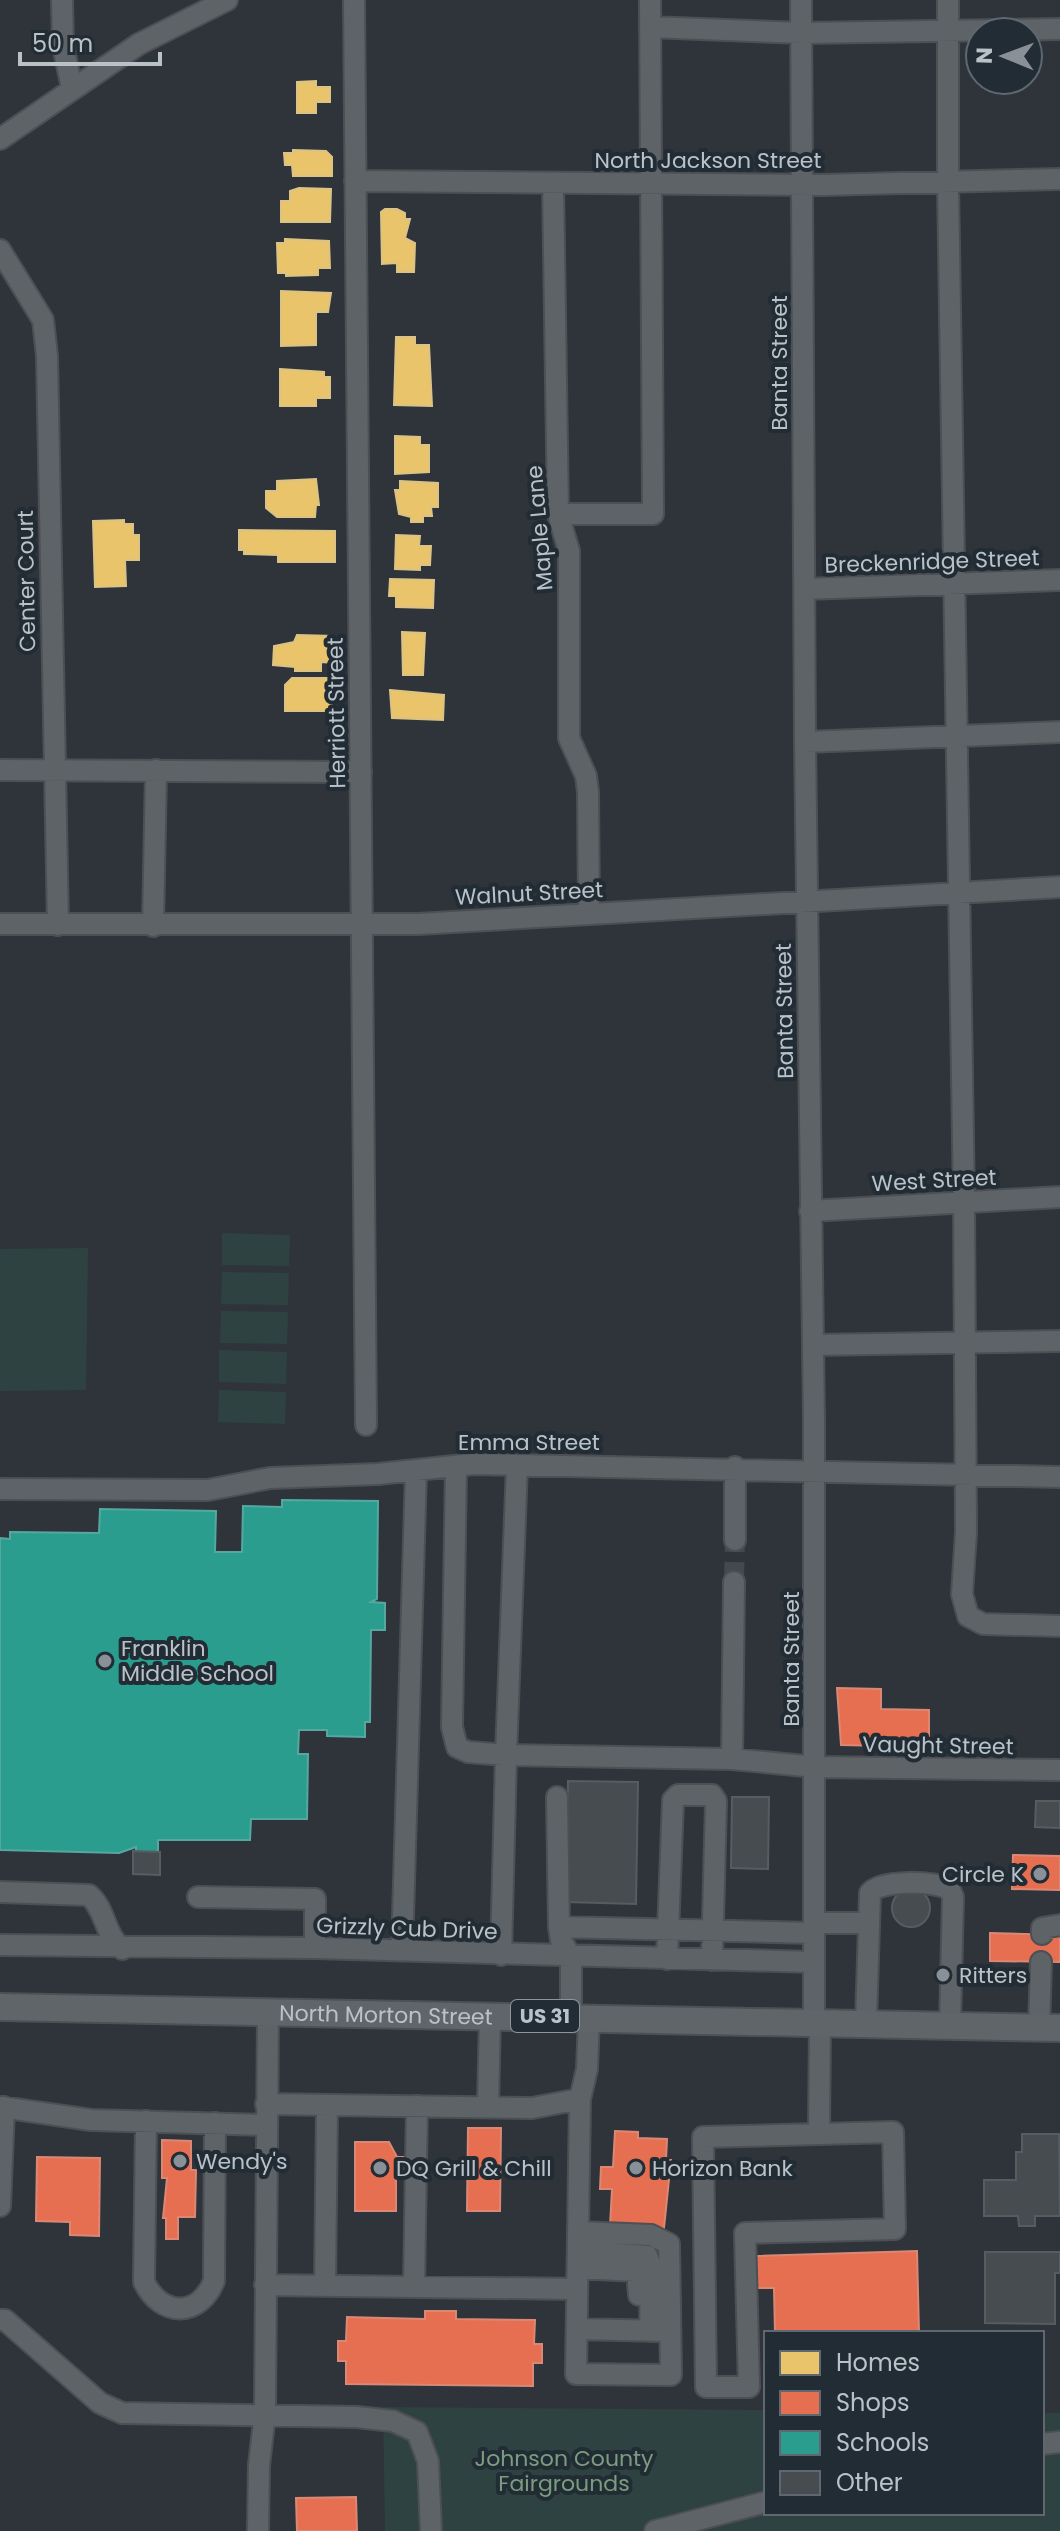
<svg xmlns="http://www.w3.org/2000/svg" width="1060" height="2531" font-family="Poppins,sans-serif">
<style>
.green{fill:#2e4241}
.homes{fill:#e9c46a;stroke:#dbc386;stroke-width:2}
.shops{fill:#e76f51;stroke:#da8875;stroke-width:2}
.schools{fill:#2a9d8f;stroke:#55a8a0;stroke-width:2}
.building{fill:#464c50;stroke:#575c61;stroke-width:2}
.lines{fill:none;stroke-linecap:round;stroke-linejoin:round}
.minor-tunnel{stroke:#43494f;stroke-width:20;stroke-dasharray:20 10;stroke-linecap:butt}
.minor-casing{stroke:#4c5054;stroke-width:24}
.major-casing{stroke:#4c5156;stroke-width:30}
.minor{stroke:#5e6368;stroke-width:20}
.major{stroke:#60656a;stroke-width:26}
.poi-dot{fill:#899097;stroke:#222c34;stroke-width:3}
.labels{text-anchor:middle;stroke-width:8;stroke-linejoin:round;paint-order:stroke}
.shield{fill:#222c34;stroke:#8c959c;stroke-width:2}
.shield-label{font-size:20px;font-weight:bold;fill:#bac2c9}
.street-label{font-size:22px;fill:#bac2c9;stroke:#222c34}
.poi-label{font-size:22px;fill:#bac2c9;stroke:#222c34;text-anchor:start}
.park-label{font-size:22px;fill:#7b9d7f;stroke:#222c34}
</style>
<rect width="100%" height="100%" fill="#2e343a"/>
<path class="green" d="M222 1233 290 1235 289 1266 222 1265Z
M88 1248 86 1390 0 1391V1249Z
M222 1272 289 1273 288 1305 221 1304Z
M221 1311 288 1312 287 1344 220 1343Z
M219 1350 287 1352 286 1384 219 1382Z
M219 1390 286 1392 285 1424 218 1422Z
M383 2407 766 2410V2513H1042V2413H1060V2531H385Z"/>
<path class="homes" d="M316 81V87H330V102H316V113H297V82Z
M293 150 326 151 332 157V176H293L292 165H285L284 153H293Z
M299 188 331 189 330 222H281V201H290V191Z
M385 209H397L405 213V219H410L405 238 415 243 414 272H397V263L382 264 381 212Z
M285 239 329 241 330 268H318V275L286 276V273H278L277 243H285Z
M281 291 331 293 328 312H316V345L281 346Z
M396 337H415V345H429L432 406 394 405Z
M280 369 324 372V377H330V398H316V406H280Z
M395 436 420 437V445H429V472L395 474Z
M316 479 319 505H316L315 517H277L266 508V491H277V481Z
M400 481 438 483V507H431L432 516H423V522H411V517L399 514 395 490H400Z
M124 520V524H133V535H139V560H125L126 586 95 587 93 521Z
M239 530 335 531V562H278V555L244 554V550H239Z
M396 535 420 536 419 546H431L430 565H420V570L395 569Z
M390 579 434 580 433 608 396 607V596H389Z
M402 632 425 633 423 675H403Z
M297 635 334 636 333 663 321 662V671H295V667L273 665 274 646 294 642Z
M292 678H332V711H285V685Z
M390 690 444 695 443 720 392 718Z"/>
<path class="shops" d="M837 1688 881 1689V1709L929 1710V1747L841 1745Z
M1013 1855 1060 1856V1890L1012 1889Z
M990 1933 1060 1935V1962L990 1961Z
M468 2128H501L500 2211H467Z
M615 2131 638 2132V2138L667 2139 666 2160H671L664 2228 610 2226 612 2189H600L601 2167H613Z
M162 2140 191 2141V2170H196L195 2217H178V2239H166V2218H163L167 2178H162Z
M355 2142H389L397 2157H408V2178H396V2211H355Z
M37 2157 100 2158 99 2236 70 2235V2222L36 2221Z
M917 2251 919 2333H775L774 2288H757L756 2256Z
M425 2311H456V2319L535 2320 534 2344H542V2363H533V2386L346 2384V2361H338V2341H346L347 2317 425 2319Z
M356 2497 357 2531H297L296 2498Z"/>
<path class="schools" d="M282 1500 378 1501 377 1599 371 1602 385 1603V1630H371L370 1722H365V1737L327 1736V1730H299L298 1754H308L307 1819H251L250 1840H158V1852H136V1847L119 1853 0 1850V1538L10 1539V1532L99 1533 100 1509 216 1511 215 1552H242L243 1506 282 1507Z"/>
<path class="building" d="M568 1781 638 1782 636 1904 566 1902Z
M732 1797H769L768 1869 731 1868Z
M1036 1801H1060V1828L1035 1827Z
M133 1851 160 1852V1875L133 1874Z
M892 1908a19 19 0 1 1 38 0a19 19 0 1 1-38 0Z
M1022 2134H1059L1060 2216H1035V2226H1019L1018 2216H984V2180H1016V2152H1022Z
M985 2252H1060V2273H1055V2324L985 2323Z"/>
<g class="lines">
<path class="minor-tunnel" d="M734 1582 735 1540"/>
<g class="minor-casing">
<path id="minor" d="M62 0 63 46 72 88
M354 0 366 1425
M801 0 805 742 814 1421V2021
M948 0V183L964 1202 966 1532 962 1594 968 1616 983 1624 1060 1626
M650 27 802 33 1060 29
M0 139 139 44 227 0
M355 181 822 185 1060 179
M553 183 558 514 569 551V738L586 776 588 792 589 913
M0 250 43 320 47 356 58 925
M558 514H653L650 0
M805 589 1060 580
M805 742 1060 732
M0 770 361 772
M0 924H418L1060 887
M153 926 156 770
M810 1211 1060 1197
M813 1345 1060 1341
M456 1466 452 1727 457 1747 468 1752 506 1755 517 1465
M0 1489 208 1490 270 1478 378 1474 473 1464 1060 1477
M735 1540V1467
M732 1759 734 1582
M557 1797 559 1927 561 1940 571 1957V2017
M0 1892 89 1895C106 1910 104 1934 122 1949
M198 1897 315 1899V1948
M814 1923H867
M559 1927 813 1933
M1042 1934V1928L1060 1925
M0 1945 315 1948 813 1962
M402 1951 416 1470
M501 1955 506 1755 732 1759 816 1767 1060 1770
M667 1959 673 1800 678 1795H712L716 1801 712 1960
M866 2023 870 1893C879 1880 937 1880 950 1890L953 1897 950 2025
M1039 2028 1041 1962
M266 2104 532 2108 580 2099
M0 2107 91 2120 266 2125
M488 2107 490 2015
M146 2121 144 2282C161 2317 199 2318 214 2281L215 2123
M819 2134 893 2132 895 2229 745 2233 749 2387H706L703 2137 819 2134 820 2022
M0 2206 4 2107
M578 2232 651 2235 669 2244 671 2375 576 2374 580 2099 587 2069 589 2017
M578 2251 647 2256 651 2267 650 2331
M578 2268 637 2271 639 2295
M265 2285 577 2289
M325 2286 327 2105
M414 2286 417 2106
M0 2320H5L100 2403 122 2413 357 2417 393 2421 417 2432 428 2461 431 2531
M577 2329 663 2331
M1042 2444 1060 2442
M258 2531 259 2465 265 2413 268 2011
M655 2531 766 2502"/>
</g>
<g class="major-casing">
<g id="major">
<path id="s1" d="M0 2007 1060 2028"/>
</g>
</g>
<use href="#minor" class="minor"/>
<use href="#major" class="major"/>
</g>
<g class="poi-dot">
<circle cx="105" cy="1661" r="8"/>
<circle cx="1040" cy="1874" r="8"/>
<circle cx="943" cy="1975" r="8"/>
<circle cx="180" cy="2161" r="8"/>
<circle cx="380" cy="2168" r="8"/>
<circle cx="636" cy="2168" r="8"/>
</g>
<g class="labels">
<rect class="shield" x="511" y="2000" width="68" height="32" rx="6"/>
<g class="shield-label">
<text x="545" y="2023">US 31</text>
</g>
<g class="street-label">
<text x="708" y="168">North Jackson Street</text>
<text transform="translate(779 363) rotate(-90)" y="8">Banta Street</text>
<text transform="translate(539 528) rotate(-95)" y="8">Maple Lane</text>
<text transform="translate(932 561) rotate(-2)" y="8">Breckenridge Street</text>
<text transform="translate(26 581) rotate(-91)" y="8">Center Court</text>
<text transform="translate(336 713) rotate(-91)" y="8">Herriott Street</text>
<text transform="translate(529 893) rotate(-3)" y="8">Walnut Street</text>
<text transform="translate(784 1011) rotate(-91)" y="8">Banta Street</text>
<text transform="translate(934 1180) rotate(-3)" y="8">West Street</text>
<text x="529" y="1450">Emma Street</text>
<text transform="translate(791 1659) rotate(-90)" y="8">Banta Street</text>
<text transform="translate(938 1745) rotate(1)" y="8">Vaught Street</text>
<text transform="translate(407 1928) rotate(2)" y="8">Grizzly Cub Drive</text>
<text dy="8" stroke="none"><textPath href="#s1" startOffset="386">North Morton Street</textPath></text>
</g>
<g class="poi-label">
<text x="121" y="1656">Franklin<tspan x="121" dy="25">Middle School</tspan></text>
<text x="1024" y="1882" text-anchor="end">Circle K</text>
<text x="959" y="1983">Ritters</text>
<text x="196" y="2169">Wendy's</text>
<text x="396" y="2176">DQ Grill &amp; Chill</text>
<text x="652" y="2176">Horizon Bank</text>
</g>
<g class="park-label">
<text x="564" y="2466">Johnson County<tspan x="564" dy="25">Fairgrounds</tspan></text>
</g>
</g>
<rect x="764" y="2331" width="280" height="184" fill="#222c34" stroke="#5f6870" stroke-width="2"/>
<rect x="780" y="2351" width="40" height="24" fill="#e9c46a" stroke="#5f6870" stroke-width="2"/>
<text x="836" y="2371" font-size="24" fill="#bac2c9">Homes</text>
<rect x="780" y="2391" width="40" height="24" fill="#e76f51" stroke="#5f6870" stroke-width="2"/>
<text x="836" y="2411" font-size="24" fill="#bac2c9">Shops</text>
<rect x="780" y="2431" width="40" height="24" fill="#2a9d8f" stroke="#5f6870" stroke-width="2"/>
<text x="836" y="2451" font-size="24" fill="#bac2c9">Schools</text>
<rect x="780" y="2471" width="40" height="24" fill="#464c50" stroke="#5f6870" stroke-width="2"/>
<text x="836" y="2491" font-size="24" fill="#bac2c9">Other</text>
<g transform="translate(1004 56) rotate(271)"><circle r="38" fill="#222c34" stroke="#5f6870" stroke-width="2"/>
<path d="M0-6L14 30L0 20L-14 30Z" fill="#899097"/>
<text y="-12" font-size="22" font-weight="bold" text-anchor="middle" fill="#bac2c9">N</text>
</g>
<path d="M20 52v12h140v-12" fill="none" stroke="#bac2c9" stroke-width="4"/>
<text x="32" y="52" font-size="24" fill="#bac2c9" stroke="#222c34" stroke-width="6" paint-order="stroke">50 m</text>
</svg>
